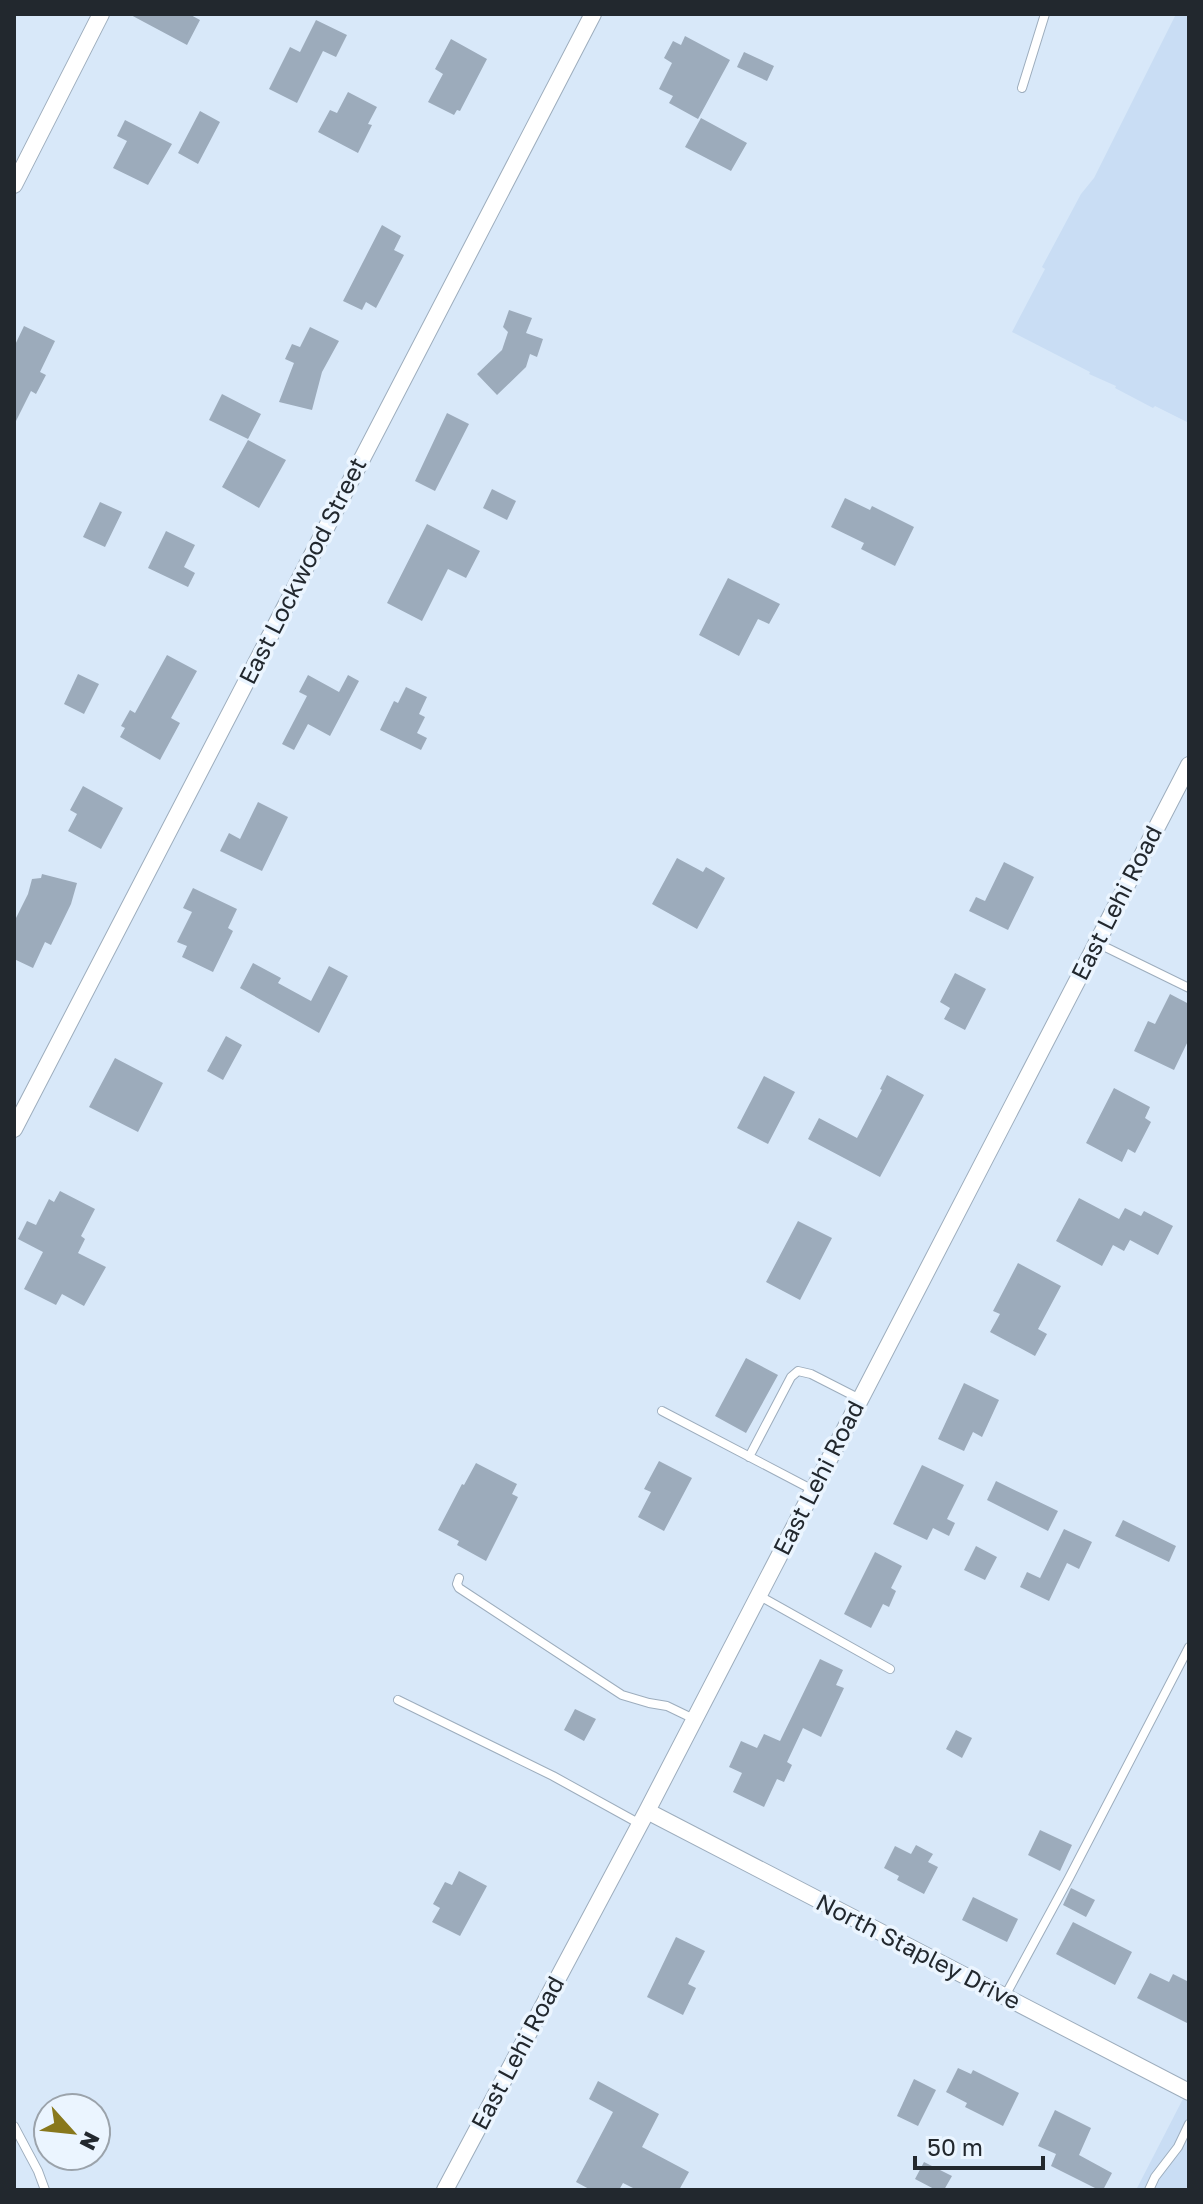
<svg xmlns="http://www.w3.org/2000/svg" width="1203" height="2204" font-family="'Golos Text',sans-serif">
<style>
.built{fill:#c9ddf4}
.building{fill:#9cabbb}
.lines{fill:none;stroke-linecap:round;stroke-linejoin:round}
.lane-casing{stroke:#9dadbd;stroke-width:10}
.street-casing{stroke:#9dadbd;stroke-width:18}
.lane{stroke:#fff;stroke-width:8}
.street{stroke:#fff;stroke-width:16}
.labels{text-anchor:middle;stroke-width:7;stroke-linejoin:round;paint-order:stroke}
.street-label{font-size:24px;fill:#22282e;stroke:#ebf5ff}
</style>
<rect width="100%" height="100%" fill="#d8e8f9"/>
<path class="built" d="M1176 14H1189V423L1155 406 1153 408 1115 388 1116 386 1089 374 1090 372 1012 332 1045 269 1042 267 1081 194 1094 178Z
M1187 2091 1189 2092V2190H1136Z"/>
<path class="building" d="M129 14H189L200 20 187 45Z
M316 20 347 35 336 57 323 51 297 103 269 89 290 47 300 52Z
M685 36 730 60 698 119 669 103 673 96 659 89 672 63 664 58 673 41 681 45Z
M451 39 487 59 460 111 457 110 454 115 428 102 443 74 435 69Z
M744 52 774 66 767 81 737 67Z
M348 92 377 107 368 124 372 125 358 153 318 132 330 110 337 113Z
M200 111 220 122 198 164 178 153Z
M701 118 747 143 731 171 685 147Z
M125 120 172 144 148 185 113 168 127 141 117 136Z
M382 225 401 236 394 250 404 255 376 308 366 302 362 310 343 301Z
M509 310 532 318 526 333 543 339 537 357 530 354 526 367 497 395 477 374 502 350 508 332 503 327Z
M24 326 55 341 40 372 46 375 36 394 31 391 14 425V347Z
M310 327 339 341 322 372 312 410 279 402 294 363 285 359 292 344 300 347Z
M222 394 261 414 248 439 209 420Z
M447 413 469 424 435 491 415 481Z
M248 440 286 460 259 508 222 487Z
M492 489 516 501 507 520 483 508Z
M845 498 870 510 872 506 914 527 895 566 861 549 864 543 831 527Z
M100 502 122 512 105 547 83 537Z
M427 524 480 551 466 578 448 569 422 621 387 603Z
M166 531 195 545 184 567 195 573 188 587 148 568Z
M728 578 780 604 769 624 758 619 739 656 699 635Z
M167 655 197 671 171 718 180 723 160 760 120 737 125 728 121 726 130 710 135 713Z
M78 674 99 684 84 714 64 704Z
M308 675 339 692 348 675 359 681 330 736 308 724 294 750 282 744 307 696 299 692Z
M406 687 427 697 419 714 425 717 417 733 427 738 421 750 380 730 394 701 398 703Z
M83 786 123 808 101 849 68 831 77 814 70 810Z
M258 802 288 817 262 871 220 851 229 833 240 839Z
M677 858 703 872 706 867 725 878 697 929 652 904Z
M1004 862 1034 877 1008 930 969 911 976 897 985 901Z
M42 874 77 883 71 904 51 945 45 942 33 968 14 959V922L28 894 32 879 41 878Z
M193 888 237 909 228 928 233 931 213 972 182 957 187 946 177 942 192 912 183 908Z
M253 963 281 978 278 983 311 1001 329 966 348 976 319 1033 240 988Z
M955 973 986 989 965 1030 944 1019 950 1008 940 1002Z
M1170 994 1189 1004V1039L1174 1070 1134 1051 1148 1021 1155 1024Z
M226 1036 242 1045 223 1080 207 1071Z
M115 1058 163 1083 138 1132 89 1107Z
M887 1075 924 1095 880 1177 808 1139 819 1118 857 1138 882 1090 880 1089Z
M764 1076 795 1092 768 1144 737 1128Z
M1114 1088 1150 1107 1145 1118 1151 1122 1135 1153 1128 1149 1122 1162 1086 1143Z
M60 1191 95 1209 81 1236 85 1239 78 1253 106 1267 84 1306 62 1294 56 1305 24 1289 43 1252 18 1239 27 1221 36 1225 49 1199 54 1202Z
M1079 1198 1119 1219 1125 1208 1141 1216 1144 1211 1173 1226 1158 1255 1130 1240 1124 1251 1113 1245 1102 1266 1056 1241Z
M798 1221 832 1238 800 1300 766 1282Z
M1018 1263 1061 1286 1038 1329 1047 1334 1035 1356 990 1332 1000 1314 993 1311Z
M746 1358 778 1375 746 1433 715 1416Z
M964 1383 999 1400 982 1437 973 1432 964 1451 938 1439Z
M659 1461 692 1478 664 1531 638 1517 651 1492 644 1489Z
M476 1463 517 1484 512 1494 518 1497 486 1561 457 1545 459 1541 438 1530 462 1484 464 1485Z
M922 1465 964 1485 947 1519 955 1523 949 1536 933 1528 927 1540 893 1524Z
M996 1481 1058 1511 1048 1531 987 1500Z
M1123 1520 1176 1546 1169 1562 1115 1536Z
M1064 1529 1092 1542 1079 1569 1067 1563 1049 1601 1020 1587 1027 1572 1040 1578Z
M976 1546 997 1557 985 1580 964 1570Z
M875 1552 902 1566 891 1588 896 1591 889 1607 883 1604 871 1628 844 1614Z
M820 1659 843 1670 836 1685 844 1688 821 1737 803 1728 787 1762 792 1765 784 1782 777 1779 764 1807 733 1792 742 1773 729 1767 741 1741 757 1748 764 1734 780 1741Z
M575 1709 596 1719 584 1741 564 1730Z
M956 1730 972 1738 962 1758 946 1749Z
M1040 1830 1072 1845 1060 1871 1028 1855Z
M916 1845 933 1854 928 1862 938 1867 924 1894 897 1880 899 1876 884 1868 895 1846 911 1854Z
M459 1871 487 1886 460 1936 432 1922 440 1908 433 1904 445 1882 452 1885Z
M1071 1888 1095 1900 1086 1917 1063 1905Z
M973 1897 1018 1919 1007 1942 962 1920Z
M1073 1922 1132 1952 1115 1985 1056 1954Z
M676 1937 705 1951 688 1984 696 1988 683 2015 647 1997Z
M1150 1973 1169 1982 1173 1974 1189 1982V2024L1137 1998Z
M958 2068 971 2074 973 2070 1019 2093 1003 2126 965 2107 967 2103 946 2092Z
M914 2079 936 2090 918 2126 897 2116Z
M598 2081 659 2114 642 2147 689 2172 679 2190H637L623 2183 619 2190H591L576 2182 613 2112 589 2099Z
M1055 2110 1091 2128 1079 2155 1112 2173 1103 2190H1099L1051 2166 1056 2154 1038 2146Z
M924 2162 952 2176 944 2190H936L915 2179Z"/>
<g class="lines">
<g class="lane-casing">
<path id="lane" d="M1022 88 1045 14
M1097 943 1189 988
M662 1411 813 1490
M749 1457 791 1377 798 1371 811 1374 860 1399
M459 1578 457 1584 459 1588 622 1695 649 1703 667 1706 694 1719
M758 1595 890 1669
M398 1700 553 1776 640 1824
M1005 1996 1069 1878 1189 1647
M14 2126 38 2171 45 2190
M1149 2190 1155 2177 1178 2147 1189 2124"/>
</g>
<g class="street-casing">
<path id="street" d="M14 185 101 14
M14 1129 593 14
M647 1811 1189 2092
M445 2190 647 1811 1189 765"/>
</g>
<use href="#lane" class="lane"/>
<use href="#street" class="street"/>
</g>
<g class="labels">
<g class="street-label">
<text transform="translate(303 571) rotate(-63)" y="8">East Lockwood Street</text>
<text transform="translate(1117 903) rotate(-63)" y="8">East Lehi Road</text>
<text transform="translate(819 1478) rotate(-63)" y="8">East Lehi Road</text>
<text transform="translate(918 1952) rotate(27)" y="8">North Stapley Drive</text>
<text transform="translate(518 2053) rotate(-62)" y="8">East Lehi Road</text>
</g>
</g>
<rect width="1203" height="2204" fill="none" stroke="#22282e" stroke-width="32"/>
<g transform="translate(72 2132) rotate(117)"><circle r="38" fill="#ebf5ff" stroke="#9ba3ab" stroke-width="2"/>
<path d="M0-6L14 30L0 20L-14 30Z" fill="#88781c"/>
<text y="-12" font-size="22" font-weight="bold" text-anchor="middle" fill="#22282e">N</text>
</g>
<path d="M915 2156v12h128v-12" fill="none" stroke="#22282e" stroke-width="4"/>
<text x="927" y="2156" font-size="24" fill="#22282e" stroke="#ebf5ff" stroke-width="6" paint-order="stroke">50 m</text>
</svg>
